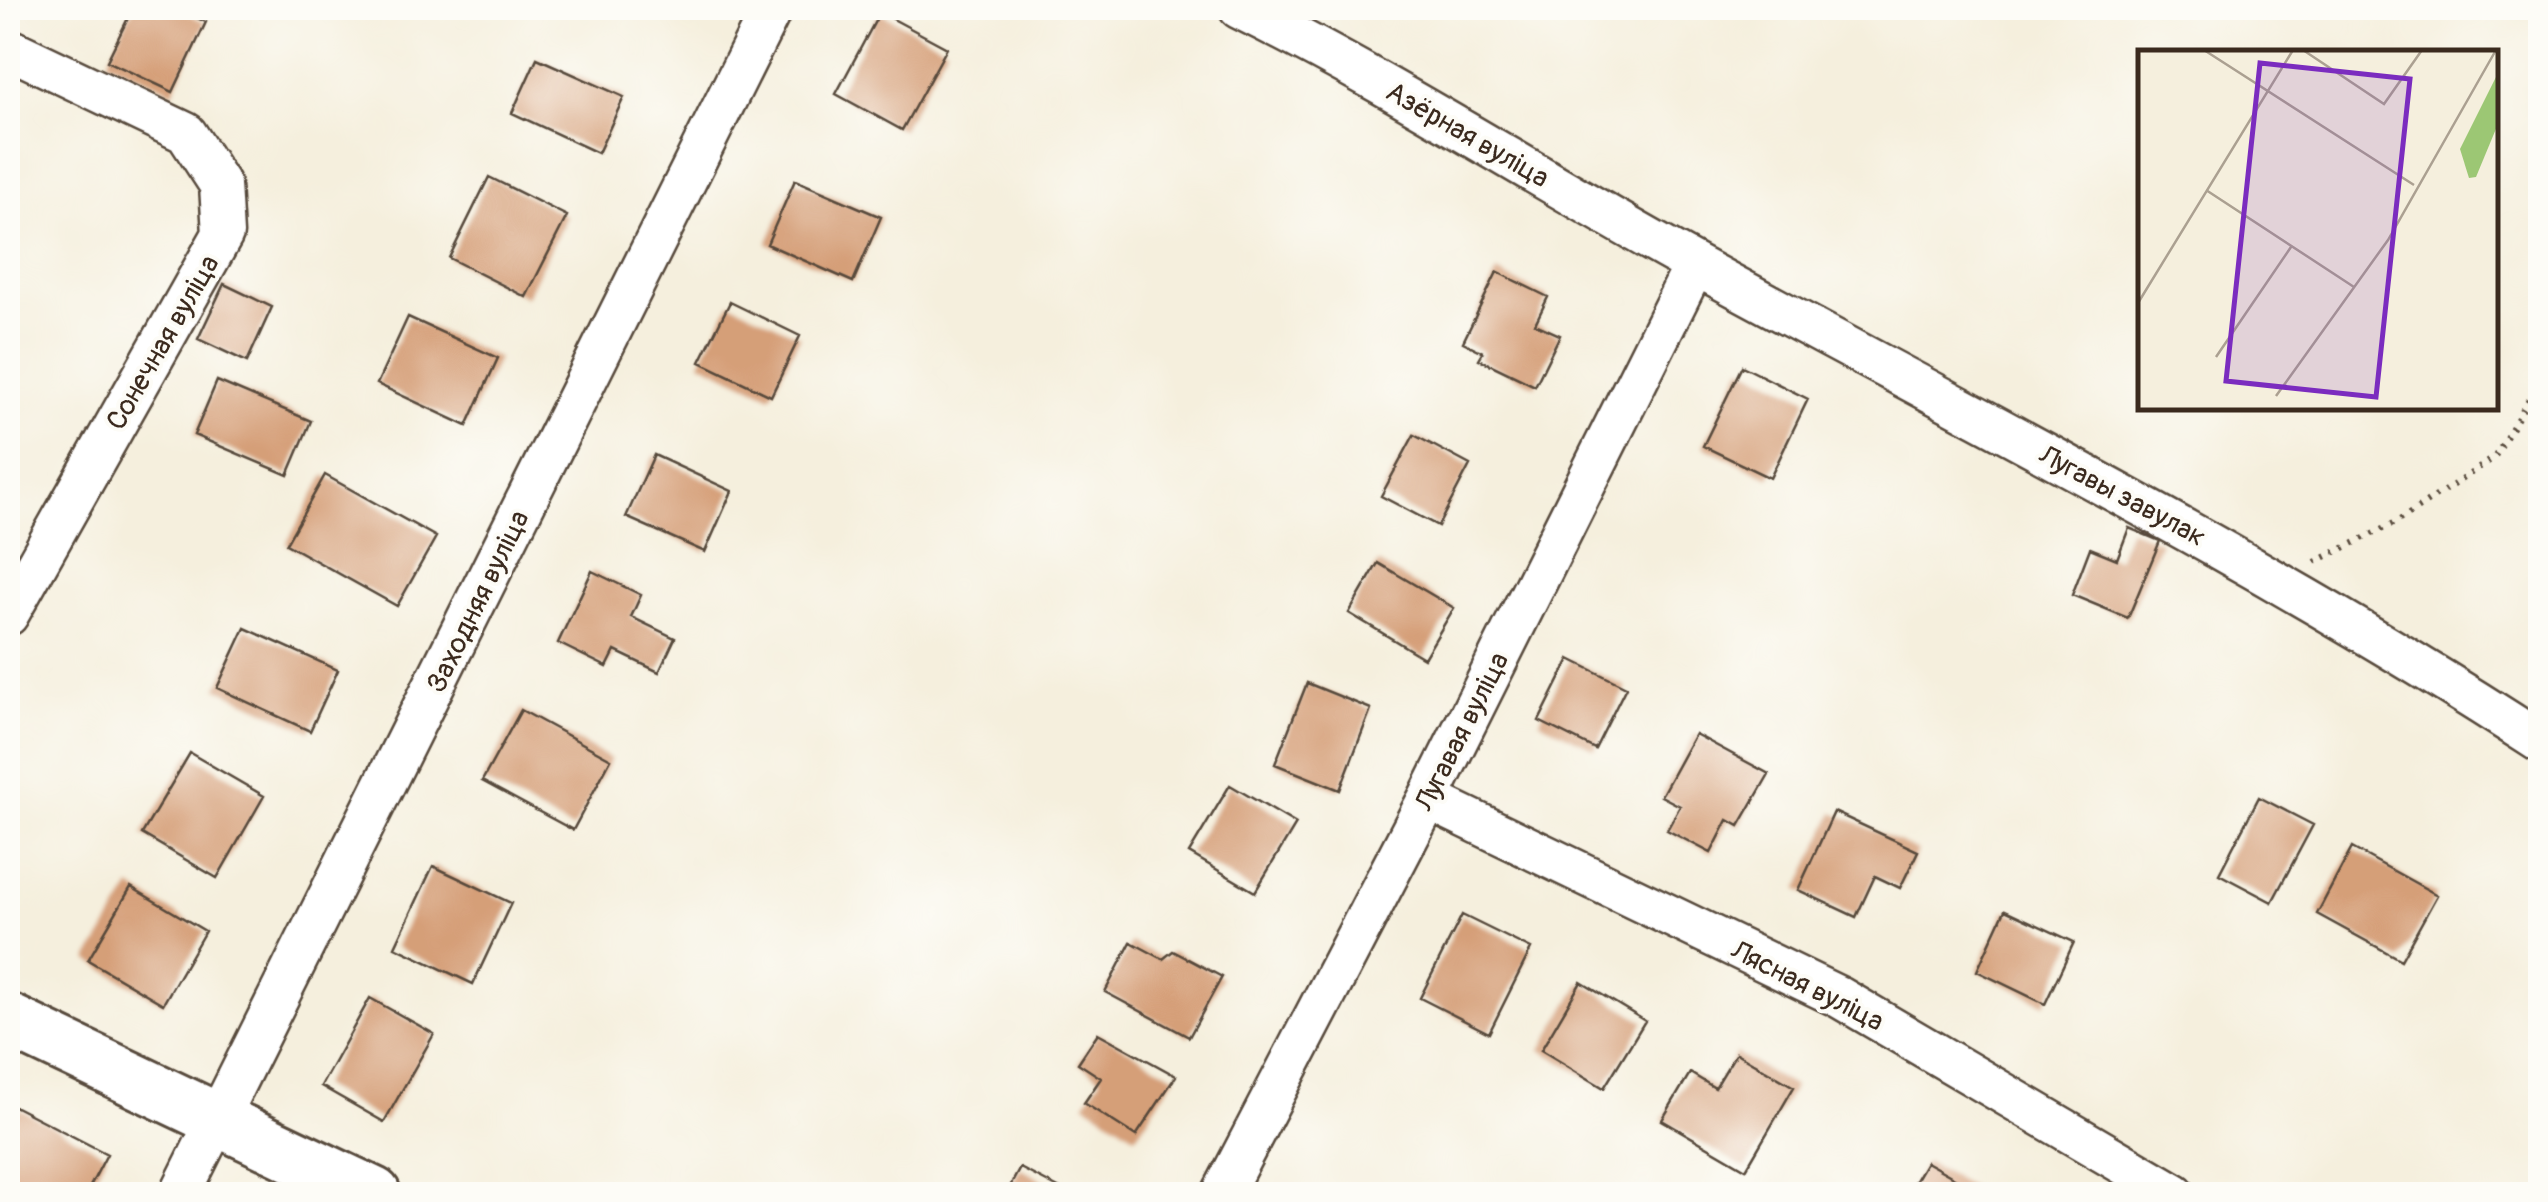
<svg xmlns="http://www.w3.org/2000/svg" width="2548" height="1202" font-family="Pangolin,sans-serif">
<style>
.building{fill:#d59f78}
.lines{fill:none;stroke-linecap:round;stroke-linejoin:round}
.minor-casing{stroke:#57483b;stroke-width:45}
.tertiary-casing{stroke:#57483b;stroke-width:58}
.path{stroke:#57483b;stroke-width:6;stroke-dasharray:2.5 8;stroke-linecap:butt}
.minor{stroke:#fff;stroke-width:40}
.tertiary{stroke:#fff;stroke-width:52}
.labels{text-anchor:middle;stroke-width:8;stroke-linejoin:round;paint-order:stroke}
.street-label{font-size:28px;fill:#3b2a1e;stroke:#fdfcf7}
.inset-road{fill:none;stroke:#aba091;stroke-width:2.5}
.view{fill:#7b2cbf;fill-opacity:0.15;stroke:#7b2cbf;stroke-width:5}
.inset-edge{fill:none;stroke:#3b2a1e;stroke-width:5}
</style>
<rect width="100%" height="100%" fill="#fdfcf7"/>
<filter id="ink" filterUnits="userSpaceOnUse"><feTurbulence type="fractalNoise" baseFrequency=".01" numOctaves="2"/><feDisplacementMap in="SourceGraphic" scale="20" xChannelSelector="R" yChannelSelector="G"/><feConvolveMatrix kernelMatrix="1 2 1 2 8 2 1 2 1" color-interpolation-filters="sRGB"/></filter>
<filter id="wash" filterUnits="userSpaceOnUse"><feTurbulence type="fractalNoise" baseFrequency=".0048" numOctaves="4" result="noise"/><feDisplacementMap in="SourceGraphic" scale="40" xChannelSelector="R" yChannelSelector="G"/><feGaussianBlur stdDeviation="2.25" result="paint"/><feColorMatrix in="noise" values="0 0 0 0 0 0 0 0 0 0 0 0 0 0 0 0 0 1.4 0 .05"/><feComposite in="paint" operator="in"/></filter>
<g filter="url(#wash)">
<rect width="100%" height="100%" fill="#f5efdd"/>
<g id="blocks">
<path class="building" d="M133 8H176L206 22 173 92 107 61Z
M880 12 947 48 902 130 836 94Z
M537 58 624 97 598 153 512 113Z
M489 177 567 216 526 297 449 258Z
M795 180 881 217 853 282 767 244Z
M1497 272 1548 297 1535 324 1560 335 1535 386 1479 359 1483 352 1463 342Z
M224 284 272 307 247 362 198 339Z
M730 302 800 336 771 396 700 362Z
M408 317 498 358 467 426 377 384Z
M1742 366 1808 399 1770 478 1703 446Z
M217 381 311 421 288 475 194 435Z
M1414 435 1470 465 1438 526 1381 496Z
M654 455 732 491 705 552 626 517Z
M325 475 436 537 397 606 286 544Z
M2129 528 2160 541 2128 618 2072 595 2090 548 2117 559Z
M1378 563 1454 608 1424 658 1349 613Z
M592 571 641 595 631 617 675 638 659 672 615 651 607 667 558 643Z
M245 628 338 670 310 731 217 688Z
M1570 659 1626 687 1595 749 1539 721Z
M1307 683 1371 709 1340 790 1275 764Z
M521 710 611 759 573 830 482 781Z
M1695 734 1769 774 1739 826 1728 820 1711 853 1667 830 1680 806 1661 796Z
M190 753 264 796 217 878 142 834Z
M1230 785 1296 824 1255 892 1189 853Z
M2259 797 2313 825 2272 902 2219 874Z
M1834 812 1918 851 1900 888 1875 876 1856 917 1798 890Z
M2352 848 2437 895 2401 960 2317 914Z
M433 866 511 903 473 984 395 947Z
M131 887 205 931 163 1004 88 960Z
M2005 910 2074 942 2045 1004 1977 971Z
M1462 915 1531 949 1489 1033 1420 998Z
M1131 942 1163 959 1173 951 1222 977 1189 1037 1105 992Z
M1581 982 1645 1021 1604 1088 1541 1050Z
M370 998 434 1034 384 1122 321 1086Z
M1098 1033 1176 1076 1136 1136 1084 1103 1101 1078 1078 1063Z
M1736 1053 1794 1087 1746 1169 1662 1120 1690 1073 1715 1088Z
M8 1103 107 1154 86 1194H8Z
M1926 1162 1983 1194H1907Z
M1020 1168 1070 1194H1006Z"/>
</g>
</g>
<g filter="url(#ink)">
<use href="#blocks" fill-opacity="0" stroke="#57483b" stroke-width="2.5"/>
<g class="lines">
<g class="minor-casing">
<path id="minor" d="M1239 8C1397 86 1545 183 1699 267 1982 421 2270 566 2540 742
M8 48 186 133 220 185 223 234 8 615
M1428 799 1839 997 2175 1194
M180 1194 772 8
M1222 1194 1428 799 1695 265"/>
</g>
<g class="tertiary-casing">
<path id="tertiary" d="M8 1020 374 1194"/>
</g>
<path class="path" d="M2315 562 2395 523 2494 458 2540 380"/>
<use href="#minor" class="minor"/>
<use href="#tertiary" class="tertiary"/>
</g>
</g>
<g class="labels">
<g class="street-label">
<text transform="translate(1468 134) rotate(30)" y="10">Азёрная вуліца</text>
<text transform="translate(162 342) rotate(-60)" y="10">Сонечная вуліца</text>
<text transform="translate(2123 495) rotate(28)" y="10">Лугавы завулак</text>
<text transform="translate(477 601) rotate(-64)" y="10">Заходняя вуліца</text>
<text transform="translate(1461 731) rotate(-63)" y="10">Лугавая вуліца</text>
<text transform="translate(1808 985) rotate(27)" y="10">Лясная вуліца</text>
</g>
</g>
<g transform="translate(2138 50)">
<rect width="360" height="360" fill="#f5efdd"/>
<path d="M360 23V74L338 127 331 128 322 99Z" fill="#9cc774"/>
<path class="inset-road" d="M66 0 276 135M165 0 246 54 284 0M68 140 216 237M0 253 155 0M78 307 153 197M138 346 250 190 358 0"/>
<path class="view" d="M122 13 272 29 238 347 88 331Z"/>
<rect width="360" height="360" class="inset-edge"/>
</g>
<rect width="2548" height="1202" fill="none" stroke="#fdfcf7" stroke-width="40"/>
</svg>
